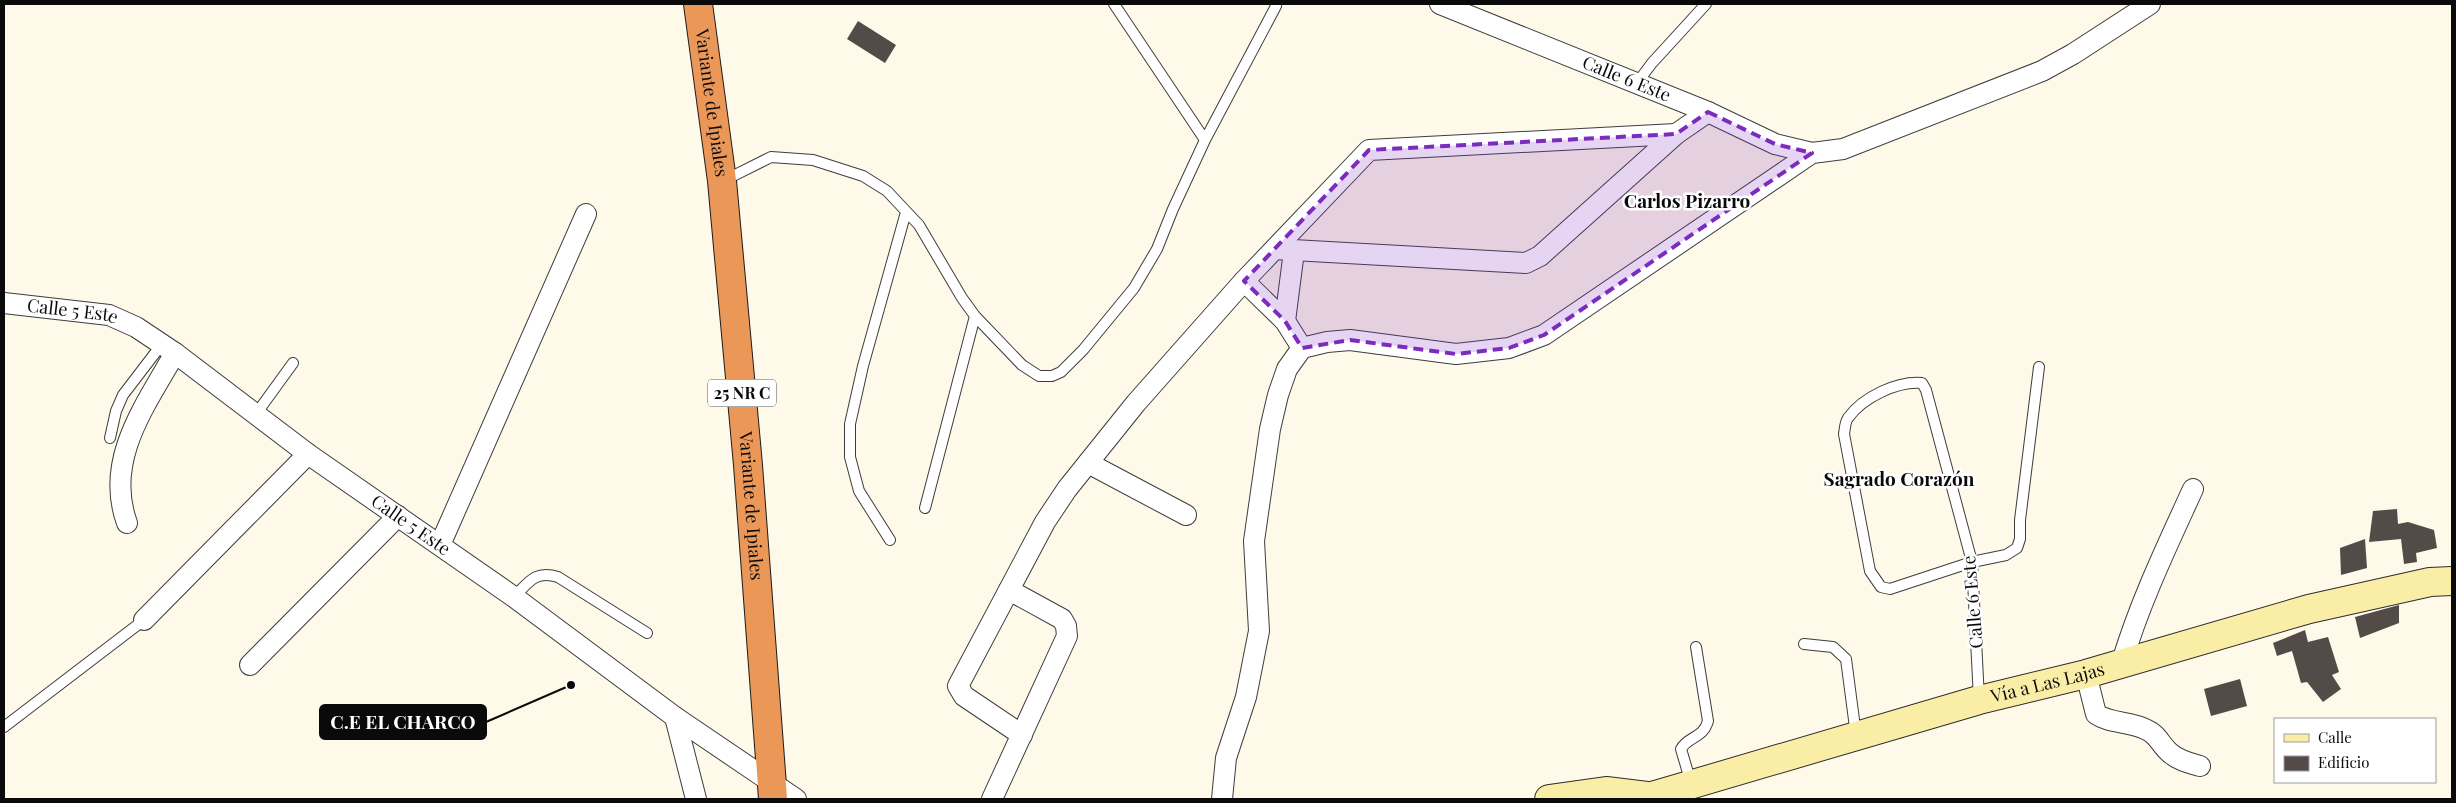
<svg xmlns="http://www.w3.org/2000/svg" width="2456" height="803" font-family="'Playfair Display',serif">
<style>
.building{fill:#524b47}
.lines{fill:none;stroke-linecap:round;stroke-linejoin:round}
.lane-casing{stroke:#3d3d3d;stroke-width:12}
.street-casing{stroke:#3d3d3d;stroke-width:22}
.secondary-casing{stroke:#2c2c2c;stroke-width:30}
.highway-casing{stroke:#1b1b1b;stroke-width:30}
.lane{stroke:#fff;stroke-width:10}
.street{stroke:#fff;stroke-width:20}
.secondary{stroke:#faeea7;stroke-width:28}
.highway{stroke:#eb9758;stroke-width:28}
.marked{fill:#7b2cbf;fill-opacity:0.2;stroke:#7b2cbf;stroke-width:4;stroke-dasharray:10 6;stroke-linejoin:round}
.labels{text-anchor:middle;stroke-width:5;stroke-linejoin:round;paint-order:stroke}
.shield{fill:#fff;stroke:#545454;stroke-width:1}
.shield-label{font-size:16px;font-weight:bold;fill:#0a0a0a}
.street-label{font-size:18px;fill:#0a0a0a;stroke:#fff}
.neighbourhood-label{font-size:19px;font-weight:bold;fill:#0a0a0a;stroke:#fff}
.leader{fill:none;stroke:#0a0a0a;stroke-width:2}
.callout-dot{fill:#0a0a0a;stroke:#fff;stroke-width:2}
.callout{fill:#0a0a0a;stroke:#0a0a0a;stroke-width:2}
.callout-label{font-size:19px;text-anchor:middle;font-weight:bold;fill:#fff}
</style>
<rect width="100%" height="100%" fill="#fef9e8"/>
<path class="building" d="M858 21 896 45 885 63 847 39Z
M2397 509 2398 524 2408 522 2434 530 2437 548 2416 553 2417 562 2404 564 2401 539 2369 542 2373 511Z
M2365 539 2367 568 2341 575 2340 548Z
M2399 605V623L2360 638 2355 617Z
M2305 630 2308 642 2328 637 2339 672 2332 675 2341 689 2323 702 2307 682 2301 683 2292 651 2277 656 2273 643Z
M2240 679 2247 706 2211 716 2204 689Z"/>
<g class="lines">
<g class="lane-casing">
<path id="lane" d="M1637 83 1652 63 1706 4
M1205 140 1276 6
M723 181 771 157 813 160 863 176 887 191 919 225 962 298 975 316 1022 365 1039 376H1052L1061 372 1083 350 1134 288 1157 249 1173 209 1205 140 1114 4
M256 414 293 363
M110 438 116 411 123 395 162 344
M925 508 975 316
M890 540 859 491 850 457V424L863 366 906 212
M514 597C529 582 535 570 558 577L647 633
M1804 644 1833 647 1846 659 1856 735
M1979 699 1972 562 1926 390 1922 383C1897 381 1863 397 1848 418 1845 422 1845 428 1844 434L1870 571 1881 587 1890 589 1972 562 2006 555 2017 548 2020 539V520L2039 367
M4 727 144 620
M1691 783 1681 749C1688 736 1703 739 1708 721L1696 647"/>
</g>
<g class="street-casing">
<g id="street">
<path id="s1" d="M1440 4 1708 112 1775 144 1812 153"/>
<path d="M1275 249 1526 263 1540 256 1676 134 1708 112"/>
<path d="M1244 281 1285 321 1302 348"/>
<path id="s2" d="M4 303 109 315 136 327 175 353 308 454 514 597 675 717 796 799"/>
<path d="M1285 321 1294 251"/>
<path d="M1088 463 1186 515"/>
<path d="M127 523C104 460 145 406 175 353"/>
<path d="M440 545 586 214"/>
<path d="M144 620 308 454"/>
<path d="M2122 662C2140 602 2167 546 2193 489"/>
<path d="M250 665 398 516"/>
<path d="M2086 674 2096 714C2110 724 2131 721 2147 730 2157 734 2161 745 2169 752 2177 760 2189 763 2200 766"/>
<path d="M675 717 696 799"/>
<path d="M1022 735 964 696 958 686 1045 522 1067 489 1136 403 1244 281 1369 150 1676 134"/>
<path d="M992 799 1067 636 1066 626 1062 619 1009 590"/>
<path d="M1222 799 1226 758 1246 697 1259 631 1254 541 1270 429 1278 395 1287 369 1302 348 1327 342 1350 340 1456 354 1509 348 1544 335 1812 153 1843 149 2042 71 2073 54 2150 4"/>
</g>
</g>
<g class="secondary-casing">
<g id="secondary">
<path d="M1549 799 1606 791 1647 796"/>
<path id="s3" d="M1642 799 1979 700 2086 674 2309 609 2430 582 2452 581"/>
</g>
</g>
<g class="highway-casing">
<g id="highway">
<path id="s4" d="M698 4 722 181 748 465 773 799"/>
</g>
</g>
<use href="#lane" class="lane"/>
<use href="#street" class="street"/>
<use href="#secondary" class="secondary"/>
<use href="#highway" class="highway"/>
</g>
<path class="marked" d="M1708 112 1775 144 1812 153 1544 335 1509 348 1456 354 1350 340 1302 348 1285 321 1244 281 1369 150 1676 134Z"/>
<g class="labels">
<rect class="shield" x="708" y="379.5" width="68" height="27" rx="4"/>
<g class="shield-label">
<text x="742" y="399">25 NR C</text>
</g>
<g class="street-label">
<text dy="6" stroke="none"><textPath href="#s1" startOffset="201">Calle 6 Este</textPath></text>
<text dy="6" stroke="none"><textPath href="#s4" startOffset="100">Variante de Ipiales</textPath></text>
<text dy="6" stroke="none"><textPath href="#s2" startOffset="69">Calle 5 Este</textPath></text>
<text dy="6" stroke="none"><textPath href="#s4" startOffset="505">Variante de Ipiales</textPath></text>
<text dy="6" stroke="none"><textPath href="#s2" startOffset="474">Calle 5 Este</textPath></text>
<text transform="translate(1973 602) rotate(-95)" y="6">Calle 6 Este</text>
<text dy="6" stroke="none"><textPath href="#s3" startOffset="422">Vía a Las Lajas</textPath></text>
</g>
<g class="neighbourhood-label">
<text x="1687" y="208">Carlos Pizarro</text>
<text x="1899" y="486">Sagrado Corazón</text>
</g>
</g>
<path class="leader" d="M571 685L486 722"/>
<circle class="callout-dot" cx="571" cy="685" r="5"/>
<rect class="callout" x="320" y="705" width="166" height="34" rx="5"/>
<g class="callout-label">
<text x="403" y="729">C.E EL CHARCO</text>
</g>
<rect width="2456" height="803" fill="none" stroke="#0a0a0a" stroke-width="10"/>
<rect x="2274" y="718" width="162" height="65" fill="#ffffff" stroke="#9d9d9d"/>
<rect x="2284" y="734" width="25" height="8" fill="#faeea7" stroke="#9d9d9d"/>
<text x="2318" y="743" font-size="15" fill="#0a0a0a">Calle</text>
<rect x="2284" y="756" width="25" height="15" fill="#524b47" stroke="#9d9d9d"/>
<text x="2318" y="768" font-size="15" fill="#0a0a0a">Edificio</text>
</svg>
